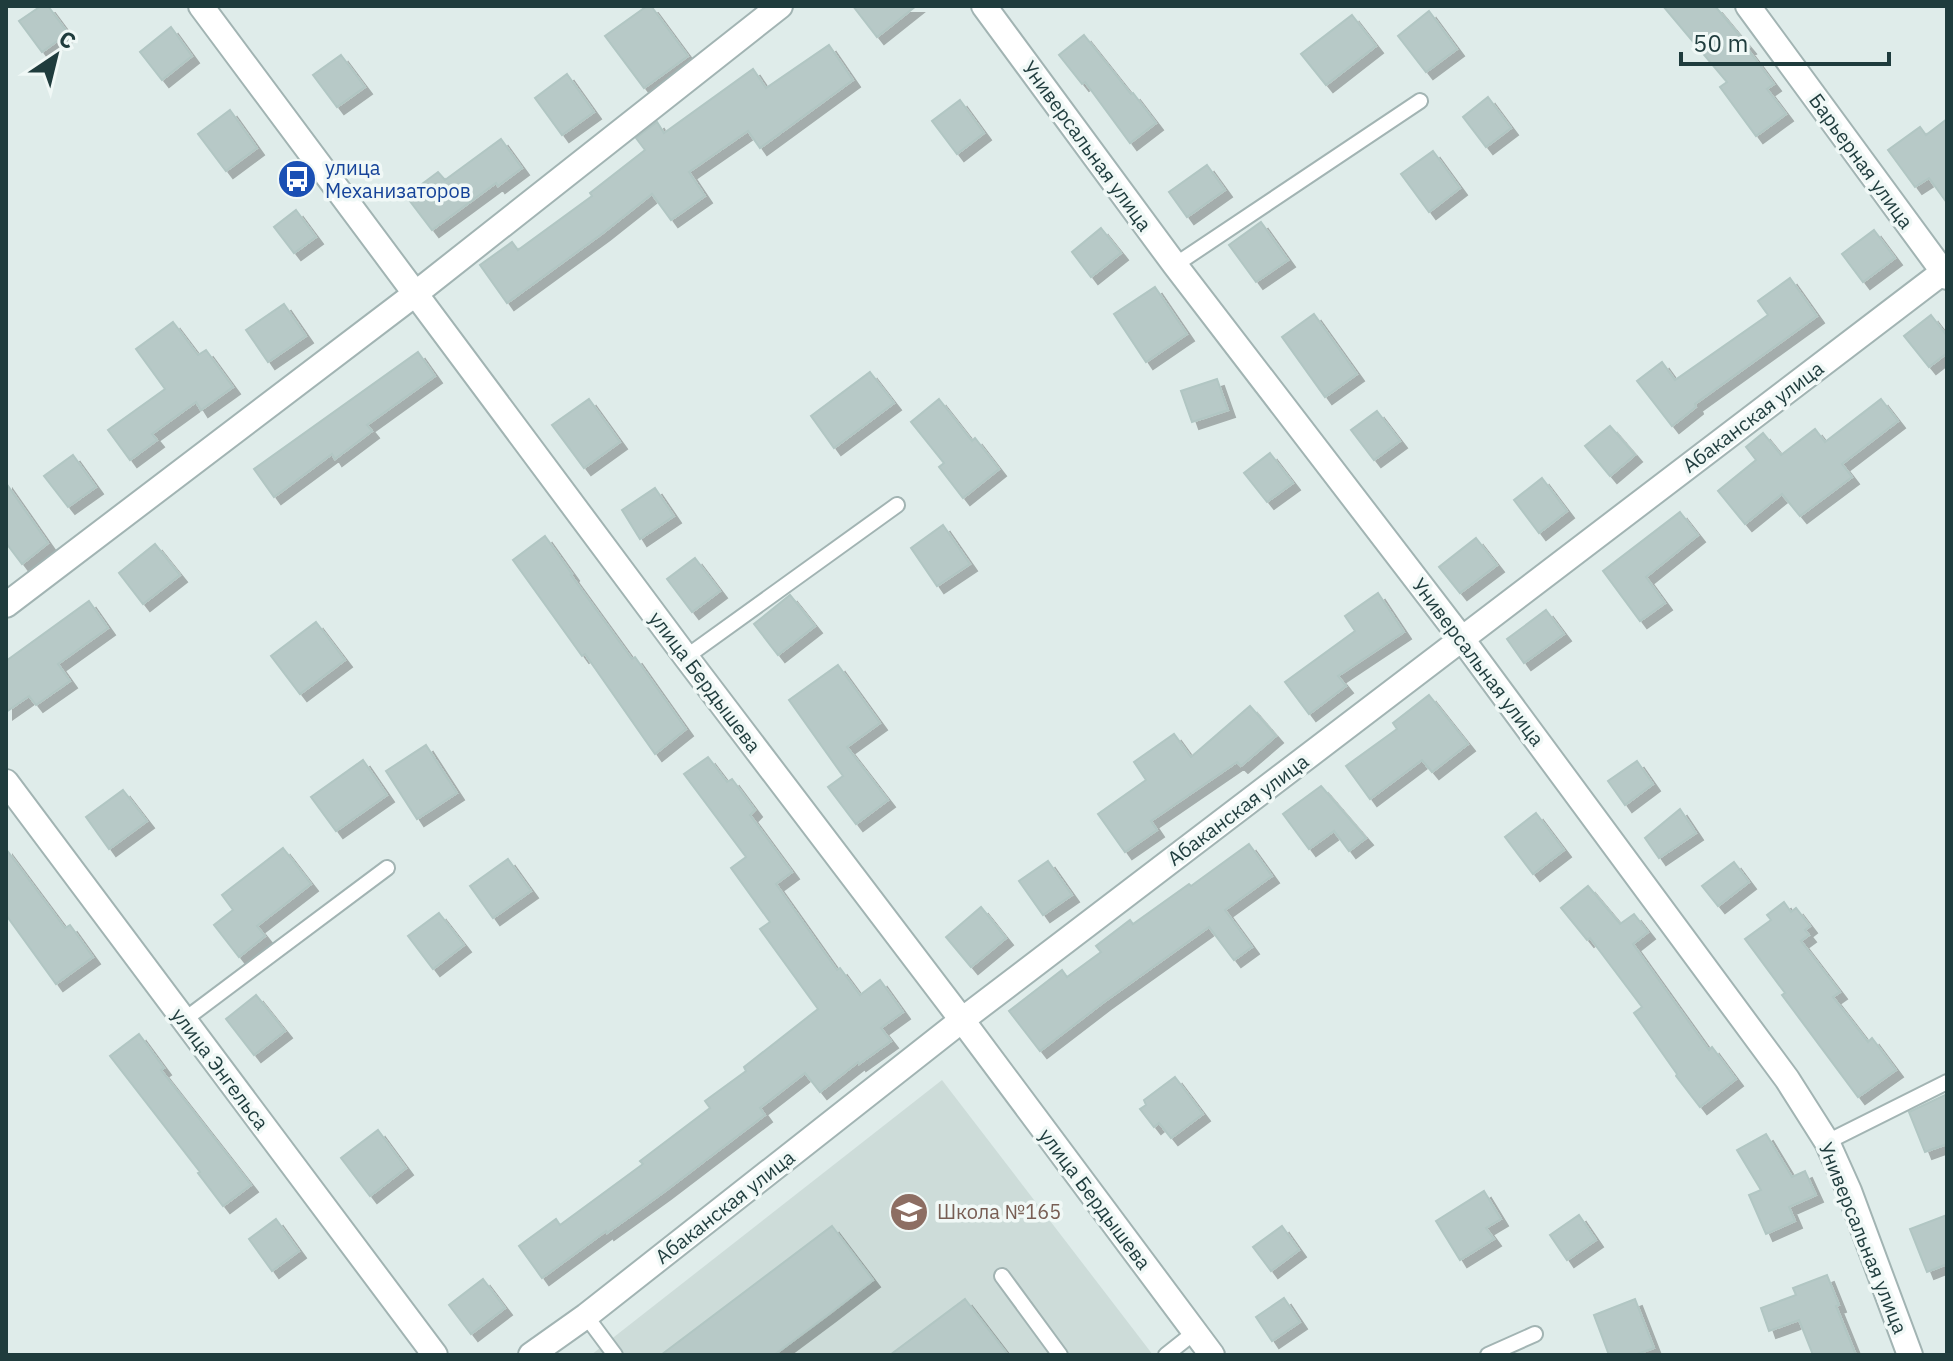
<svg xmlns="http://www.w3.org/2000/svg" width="1953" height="1361" font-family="'IBM Plex Sans',sans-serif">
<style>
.built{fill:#cddcd9}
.building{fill:#b7c9c7;stroke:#b1c6c3;stroke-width:2;filter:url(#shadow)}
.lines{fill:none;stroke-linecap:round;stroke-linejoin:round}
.service-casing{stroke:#a2b4b3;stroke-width:18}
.minor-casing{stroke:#a2b4b3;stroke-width:28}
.tertiary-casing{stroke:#a2b4b3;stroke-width:28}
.service{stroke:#fff;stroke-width:14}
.minor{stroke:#fff;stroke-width:24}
.tertiary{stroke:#fff;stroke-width:24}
.labels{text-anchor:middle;stroke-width:7;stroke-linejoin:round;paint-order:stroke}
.street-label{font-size:20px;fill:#1f3c3d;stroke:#f0f8f6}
.transit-label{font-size:20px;fill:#164399;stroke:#f0f8f6;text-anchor:start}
.education-label{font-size:20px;fill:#785e54;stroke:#f0f8f6;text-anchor:start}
</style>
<defs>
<filter id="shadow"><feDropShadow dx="7" dy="7" stdDeviation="0" flood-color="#0004"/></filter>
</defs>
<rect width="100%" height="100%" fill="#dfecea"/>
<path class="built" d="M942 1080 1153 1355H591Z"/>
<path class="building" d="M41 6H48L68 33 42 52 19 21Z
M647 6H651L688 56 644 88 605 36Z
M853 6H916L877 37Z
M1663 6H1715L1749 47 1747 48 1774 84 1767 89 1786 114 1756 136 1720 87 1727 82Z
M1429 11 1457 49 1426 72 1398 36Z
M1352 15 1376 46 1326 85 1301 54Z
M171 27 192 56 162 80 140 52Z
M1084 35 1131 94 1133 93 1156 123 1130 143 1085 82 1082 84 1059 55Z
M829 45 853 80 760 148 748 131 689 172 705 196 671 220 652 194 603 233 507 303 480 265 512 242 518 250 592 196 590 193 645 150 636 138 657 122 664 133 753 69 766 88Z
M341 55 365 87 337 107 313 75Z
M567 74 594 112 562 135 535 98Z
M1488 97 1511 128 1486 147 1463 117Z
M960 100 984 133 957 154 932 121Z
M230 110 257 148 226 171 198 134Z
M1947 119V203L1929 178 1915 187 1888 150 1920 127 1926 135Z
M501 139 522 168 498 186 496 183 432 230 406 196 438 172 445 180Z
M1433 151 1460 188 1429 212 1401 174Z
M1207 165 1225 190 1187 217 1169 192Z
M296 210 316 237 294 253 274 227Z
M1261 222 1288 260 1256 282 1229 245Z
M1101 228 1121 253 1091 277 1072 252Z
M1874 230 1895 258 1863 282 1842 254Z
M1790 278 1817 316 1695 404 1696 407 1672 426 1637 381 1662 362 1675 380 1768 315 1758 301Z
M1155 287 1187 334 1146 362 1114 314Z
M284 304 306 336 268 362 246 330Z
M1314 314 1357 374 1325 397 1282 337Z
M1931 315 1947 336V353L1929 367 1904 336Z
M173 322 198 355 206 350 233 387 201 410 196 402 152 434 157 440 130 460 108 430 165 389 136 349Z
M418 352 435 376 367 425 372 431 335 459 332 454 274 497 254 469Z
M870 372 894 403 834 448 811 416Z
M1217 379 1228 410 1192 422 1181 391Z
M589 399 620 442 584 468 552 425Z
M939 399 972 441 975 438 999 469 963 498 939 467 944 463 911 422Z
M1881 399 1898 421 1842 464 1852 477 1800 516 1782 494 1745 524 1718 491 1756 460 1746 447 1763 433 1781 455 1815 429 1825 442Z
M1377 411 1400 441 1374 460 1351 430Z
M1610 426 1635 455 1610 476 1585 446Z
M1270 453 1293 483 1267 502 1244 473Z
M73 455 96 487 68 507 44 476Z
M1542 478 1567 511 1539 533 1514 500Z
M6 483 48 543 22 564 6 543Z
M655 488 674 516 640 539 622 510Z
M1680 512 1698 535 1646 577 1665 603 1640 621 1603 571Z
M943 525 970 564 937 586 911 548Z
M545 536 572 574 571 575 632 659 635 657 686 729 655 754 585 654 582 656 513 560Z
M1476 538 1497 565 1460 593 1439 567Z
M155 544 180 575 143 604 119 573Z
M695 558 720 591 692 612 667 579Z
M1378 593 1404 632 1338 676 1346 686 1309 714 1285 682 1355 631 1345 616Z
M790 595 815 626 778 655 754 624Z
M89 601 108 628 58 664 70 681 36 705 29 696 6 712V661Z
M1546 610 1564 634 1524 663 1507 639Z
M316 622 345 660 300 694 271 656Z
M838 665 880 723 847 747 888 800 856 824 828 787 843 776 789 700Z
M1429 695 1468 744 1432 772 1422 760 1370 799 1346 766 1397 729 1393 723Z
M1250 706 1276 736 1241 766 1237 762 1151 821 1157 830 1125 852 1098 814 1146 780 1134 762 1174 734 1191 757Z
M426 745 457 793 417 819 386 771Z
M708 757 727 782 732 779 755 810 750 815 792 872 776 884 837 970 840 968 860 995 880 980 903 1012 881 1028 891 1041 859 1064 858 1062 820 1092 805 1073 760 1108 765 1115 664 1192 607 1233 606 1231 542 1278 519 1246 556 1219 560 1225 643 1164 640 1161 710 1108 705 1101 746 1071 744 1067 818 1009 760 929 770 922 731 868 746 857 684 774Z
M363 760 387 795 336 831 311 797Z
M1637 761 1653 784 1625 805 1608 781Z
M1321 786 1366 838 1349 851 1334 831 1309 849 1283 814Z
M123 790 147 821 109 849 86 817Z
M1680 809 1696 833 1659 858 1645 838Z
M1536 813 1564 850 1533 874 1505 837Z
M1249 844 1272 876 1225 910 1252 947 1234 960 1209 927 1104 1002 1040 1051 1009 1011 1062 970 1067 977 1101 952 1096 946 1130 920 1133 924 1189 884 1191 886Z
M283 848 311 884 257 926 265 936 239 957 214 925 233 910 222 895Z
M6 849 65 928 70 925 93 957 56 984 6 915Z
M508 859 531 891 493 918 470 886Z
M1048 861 1072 895 1043 915 1019 881Z
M1734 862 1749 882 1718 906 1702 886Z
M1588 886 1620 924 1634 914 1648 932 1633 944 1709 1050 1712 1047 1736 1079 1700 1107 1676 1076 1677 1074 1634 1013 1642 1007 1590 938 1587 940 1561 908Z
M1784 902 1791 912 1796 908 1810 926 1805 930 1809 935 1801 941 1840 992 1833 997 1868 1042 1872 1038 1896 1070 1858 1097 1782 995 1785 993 1745 939 1771 920 1767 915Z
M981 907 1006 938 971 967 946 937Z
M439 913 464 945 433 969 408 936Z
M256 995 285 1031 254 1055 226 1019Z
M139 1034 164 1068 161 1070 251 1185 223 1206 198 1173 200 1172 110 1056Z
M1175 1077 1203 1114 1171 1138 1159 1123 1154 1127 1140 1109 1146 1105 1144 1100Z
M1947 1094V1144L1925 1152 1909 1112Z
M378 1130 406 1168 370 1196 341 1158Z
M1766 1134 1792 1177 1805 1171 1816 1195 1789 1207 1795 1221 1766 1234 1749 1195 1761 1190 1737 1150Z
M1484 1191 1501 1219 1486 1228 1494 1239 1460 1260 1436 1221Z
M1579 1215 1596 1240 1567 1260 1550 1235Z
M1947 1215V1264L1927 1272 1910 1229Z
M276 1219 299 1251 272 1271 249 1239Z
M832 1226 873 1280 829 1314 774 1355H661Z
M1282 1226 1299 1250 1271 1271 1253 1247Z
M1827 1275 1839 1305 1836 1306 1856 1355H1813L1799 1320 1769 1331 1761 1308 1796 1295 1793 1288Z
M483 1279 505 1308 471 1334 449 1305Z
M1284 1298 1300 1322 1272 1341 1256 1317Z
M965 1299 1008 1355H890Z
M1635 1299 1654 1348 1635 1355H1609L1594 1315Z"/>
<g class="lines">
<g class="service-casing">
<path id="service" d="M1175 265 1420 101
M686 657 897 505
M184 1020 387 868
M1827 1142 1947 1082
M1002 1276 1060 1355
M586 1316 615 1355
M1166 1355 1195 1332
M1488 1355 1535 1334"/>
</g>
<g class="minor-casing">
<path id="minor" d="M984 6 1175 265 1462 639 1787 1079 1827 1142 1849 1191 1910 1355
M1748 6 1947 277
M6 605 415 294 780 6
M6 782 435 1355
M531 1355 586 1316 962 1020 1947 269"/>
</g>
<g class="tertiary-casing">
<path id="tertiary" d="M201 6 686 657 962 1020 1212 1355"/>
</g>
<use href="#service" class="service"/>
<use href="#minor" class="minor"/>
<use href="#tertiary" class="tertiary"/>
</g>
<defs>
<g id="bus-disc" transform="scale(2)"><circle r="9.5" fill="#1a4fb4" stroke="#f0f8f6"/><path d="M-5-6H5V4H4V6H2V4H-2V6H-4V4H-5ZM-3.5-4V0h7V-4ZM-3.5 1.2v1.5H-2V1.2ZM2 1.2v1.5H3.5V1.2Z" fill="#fff"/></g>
<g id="school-disc" transform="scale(2)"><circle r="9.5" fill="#8d6e63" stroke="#f0f8f6"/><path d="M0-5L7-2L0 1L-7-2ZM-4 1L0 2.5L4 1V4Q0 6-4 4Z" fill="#fff"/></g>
</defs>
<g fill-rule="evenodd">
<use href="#bus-disc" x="297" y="179"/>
<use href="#school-disc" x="909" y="1212"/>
</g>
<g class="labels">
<g class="street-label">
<text transform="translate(1087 146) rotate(54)" y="7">Универсальная улица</text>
<text transform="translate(1861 161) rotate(54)" y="7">Барьерная улица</text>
<text transform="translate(1753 417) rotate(-37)" y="7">Абаканская улица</text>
<text transform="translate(1478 662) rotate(53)" y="7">Универсальная улица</text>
<text transform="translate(705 682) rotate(53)" y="7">улица Бердышева</text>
<text transform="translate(1238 810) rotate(-37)" y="7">Абаканская улица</text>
<text transform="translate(220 1069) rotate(53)" y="7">улица Энгельса</text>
<text transform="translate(1095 1199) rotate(53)" y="7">улица Бердышева</text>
<text transform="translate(725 1207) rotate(-38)" y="7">Абаканская улица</text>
<text transform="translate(1863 1238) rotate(68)" y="7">Универсальная улица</text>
</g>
<g class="transit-label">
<text x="325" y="175">улица<tspan x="325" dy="23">Механизаторов</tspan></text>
</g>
<g class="education-label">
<text x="937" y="1219">Школа №165</text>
</g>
</g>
<rect width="1953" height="1361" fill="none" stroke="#1f3c3d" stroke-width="16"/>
<g transform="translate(56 56) rotate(35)" stroke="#f0f8f6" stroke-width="6" paint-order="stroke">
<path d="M0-6L14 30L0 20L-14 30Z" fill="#1f3c3d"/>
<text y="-12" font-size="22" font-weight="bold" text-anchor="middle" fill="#1f3c3d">С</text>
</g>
<path d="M1681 52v12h208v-12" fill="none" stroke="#1f3c3d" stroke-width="4"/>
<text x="1693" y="52" font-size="24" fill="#1f3c3d" stroke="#f0f8f6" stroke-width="6" paint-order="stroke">50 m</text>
</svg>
